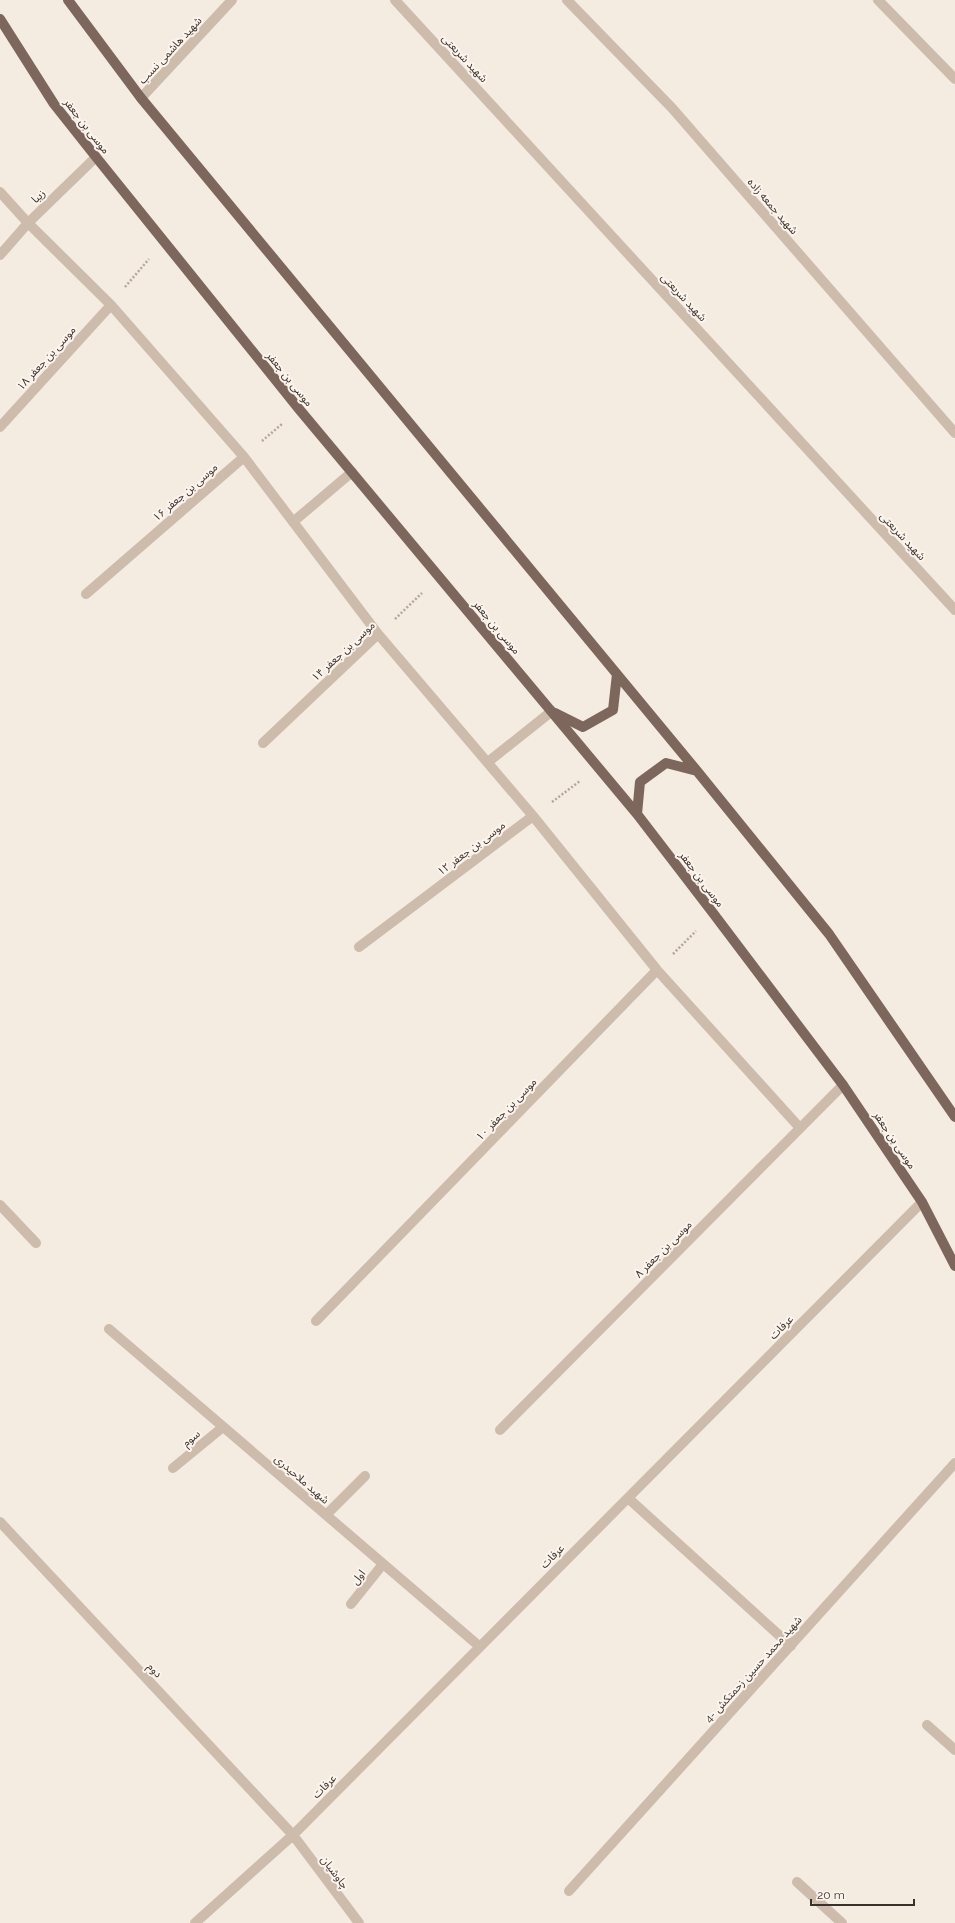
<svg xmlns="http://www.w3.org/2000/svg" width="955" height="1923" font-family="Raleway,'Noto Sans Arabic',sans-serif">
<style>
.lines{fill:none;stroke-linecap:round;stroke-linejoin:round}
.path{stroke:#b9a596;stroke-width:2.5;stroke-dasharray:2 2;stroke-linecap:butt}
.minor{stroke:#cdbbac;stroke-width:10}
.major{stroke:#7d675c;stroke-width:10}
.labels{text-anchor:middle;stroke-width:4;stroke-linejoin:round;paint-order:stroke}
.street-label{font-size:11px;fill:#3b302b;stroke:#fbf5ee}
</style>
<rect width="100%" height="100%" fill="#f4ebe1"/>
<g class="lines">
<path class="path" d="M125 287 149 259
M262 441 282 424
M395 619 422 593
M552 802 580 781
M673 954 696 931"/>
<path class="minor" d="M395 0 955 610
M567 0 672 108 955 433
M878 0 955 79
M141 98 232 0
M0 192 28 223 111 305 244 457 378 634 533 816 657 970 800 1128
M0 255 28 223 96 157
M0 427 111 305
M293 522 352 472
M86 594 244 457
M263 743 378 634
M488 762 552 711
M359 947 533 816
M0 1205 36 1243
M316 1321 657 970
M109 1329 479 1646
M500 1430 843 1085
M173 1468 223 1427
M628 1498 791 1646
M326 1515 365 1476
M0 1522 293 1835 359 1923
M351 1604 383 1564
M927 1725 955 1750
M797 1882 842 1923
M569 1891 955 1463
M195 1923 293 1835 922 1202"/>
<path class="major" d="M68 0 141 98 697 771 829 934 955 1117
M0 19 54 104 96 157 299 409 637 814 713 913 843 1085 922 1202 955 1266
M555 713 583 727 613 710 617 674
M637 814 640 782 666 763 697 771"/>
</g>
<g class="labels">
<g class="street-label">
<text transform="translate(170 50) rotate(-47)" y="4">شهید هاشمی نسب</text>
<text transform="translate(465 58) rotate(47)" y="4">شهید شریعتی</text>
<text transform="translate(87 126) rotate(52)" y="4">موسی بن جعفر</text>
<text transform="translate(38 196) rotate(-44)" y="4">زیبا</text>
<text transform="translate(773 206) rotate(49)" y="4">شهید جمعه زاده</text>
<text transform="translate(684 297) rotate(47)" y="4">شهید شریعتی</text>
<text transform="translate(46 358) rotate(-48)" y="4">موسی بن جعفر ۱۸</text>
<text transform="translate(290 379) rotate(51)" y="4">موسی بن جعفر</text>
<text transform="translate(185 492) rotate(-41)" y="4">موسی بن جعفر ۱۶</text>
<text transform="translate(903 536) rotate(47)" y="4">شهید شریعتی</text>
<text transform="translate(497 627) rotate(50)" y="4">موسی بن جعفر</text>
<text transform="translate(343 651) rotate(-43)" y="4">موسی بن جعفر ۱۴</text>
<text transform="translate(471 848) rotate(-37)" y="4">موسی بن جعفر ۱۲</text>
<text transform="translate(702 879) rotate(53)" y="4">موسی بن جعفر</text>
<text transform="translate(506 1109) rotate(-46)" y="4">موسی بن جعفر ۱۰</text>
<text transform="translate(895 1140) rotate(56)" y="4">موسی بن جعفر</text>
<text transform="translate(663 1249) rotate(-45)" y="4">موسی بن جعفر ۸</text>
<text transform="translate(781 1327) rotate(-45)" y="4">عرفات</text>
<text transform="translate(191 1438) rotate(-40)" y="4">سوم</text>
<text transform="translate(302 1479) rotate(41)" y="4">شهید ملاحیدری</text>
<text transform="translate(552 1556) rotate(-45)" y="4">عرفات</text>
<text transform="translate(358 1577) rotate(-52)" y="4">اول</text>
<text transform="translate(753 1669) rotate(-48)" y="4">4- شهید محمد حسین زحمتکش</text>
<text transform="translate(155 1670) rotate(47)" y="4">دوم</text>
<text transform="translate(324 1786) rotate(-45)" y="4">عرفات</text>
<text transform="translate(335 1872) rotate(53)" y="4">چاوشیان</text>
</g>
</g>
<path d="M811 1899v6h103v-6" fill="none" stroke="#3b302b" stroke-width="2"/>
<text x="817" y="1899" font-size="12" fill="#3b302b" stroke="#fbf5ee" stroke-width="3" paint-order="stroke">20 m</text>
</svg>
